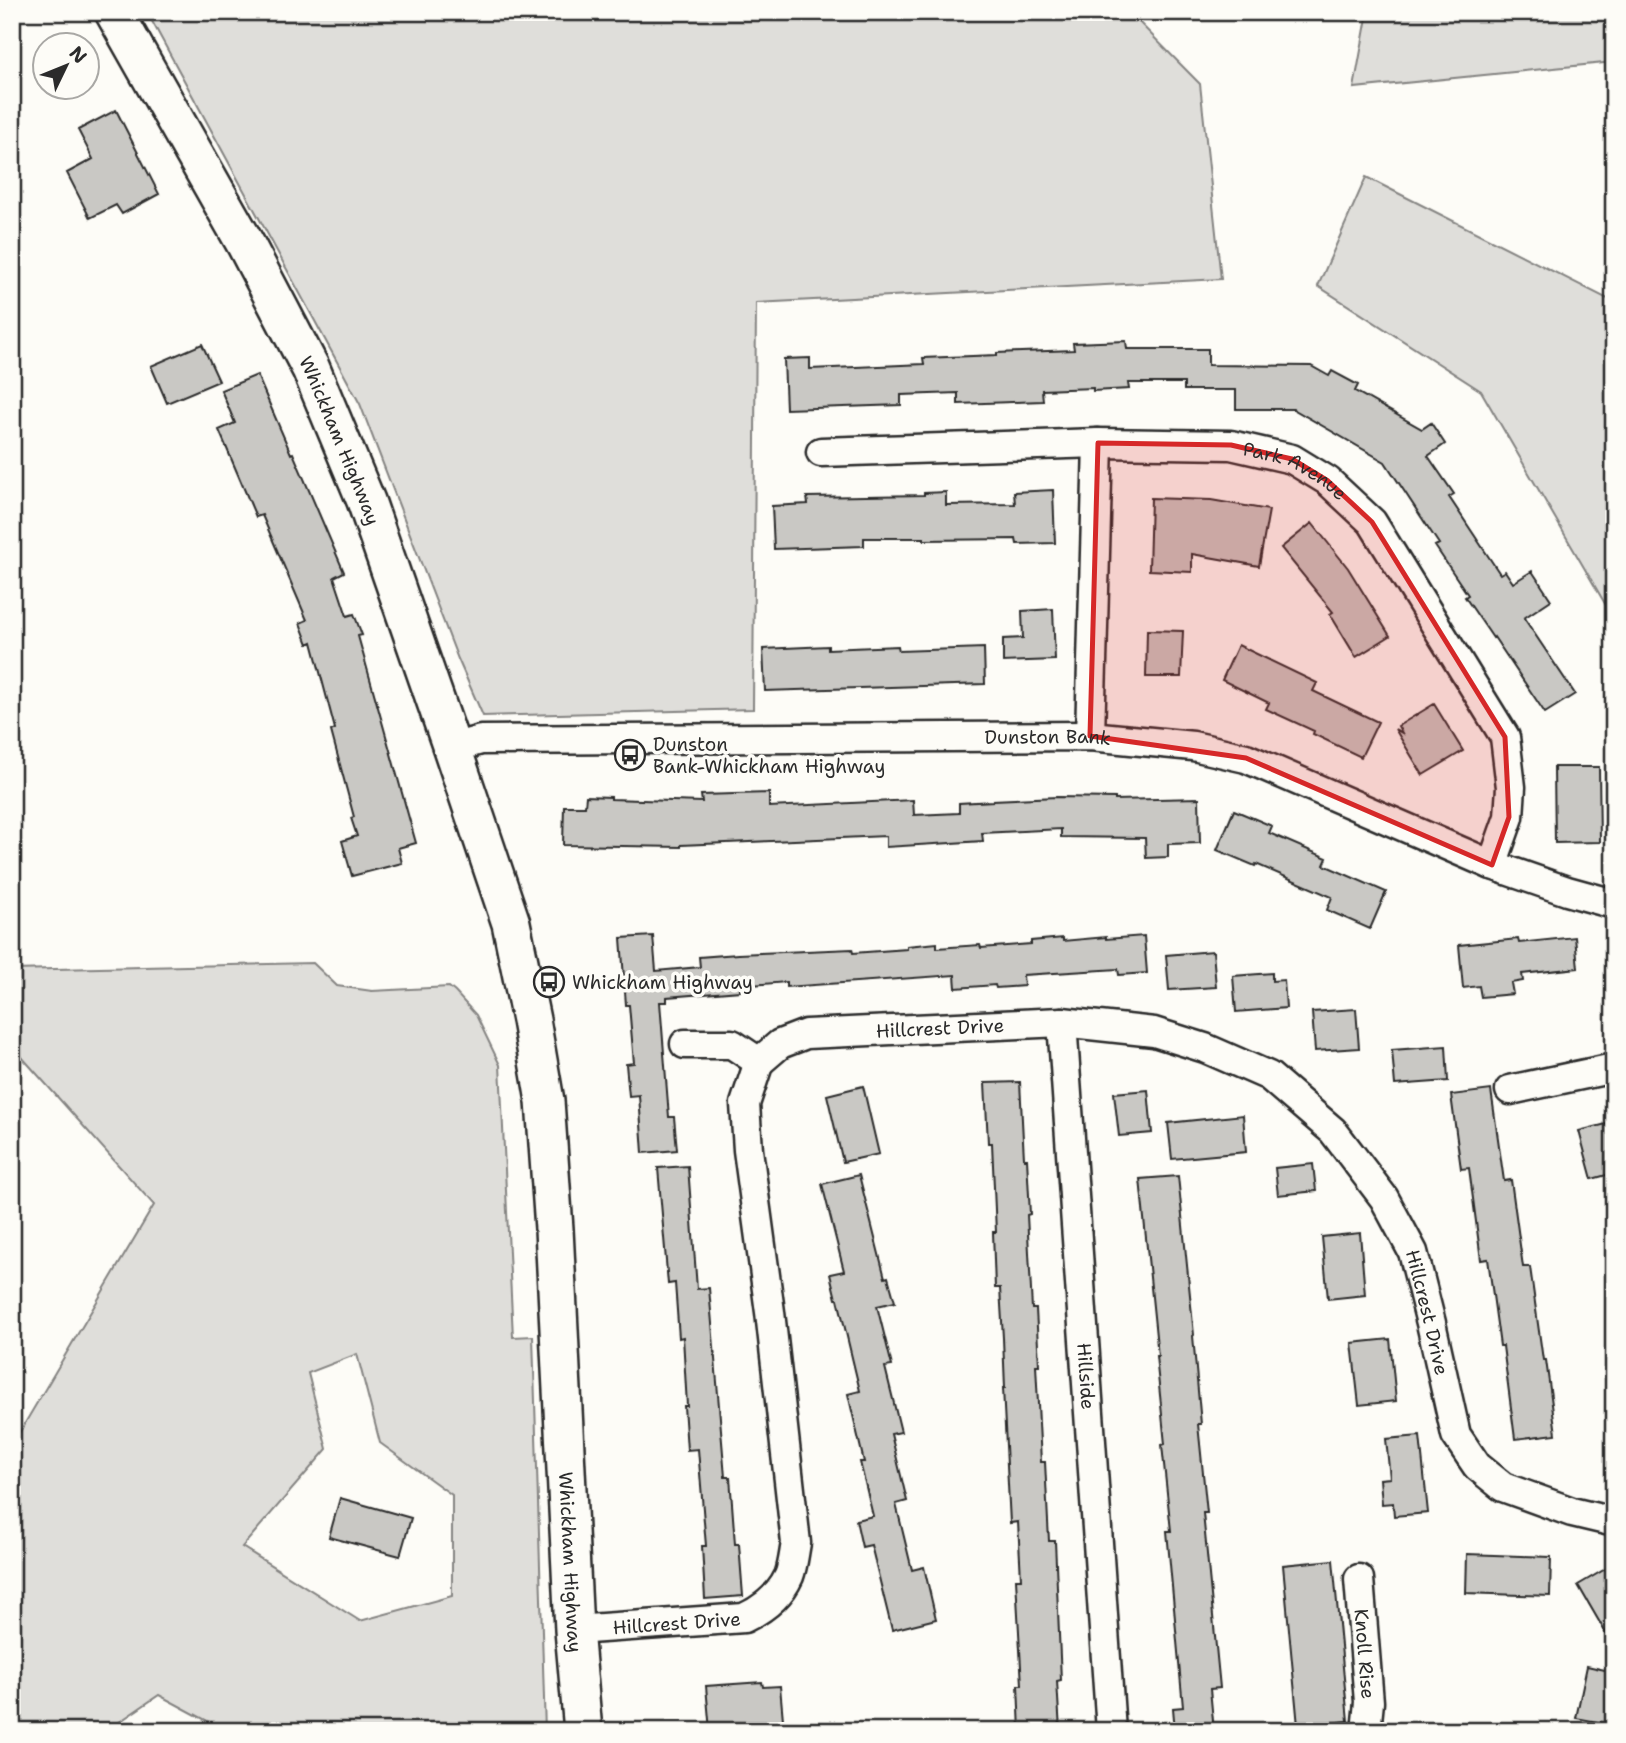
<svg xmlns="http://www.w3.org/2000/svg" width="1626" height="1743" font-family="'Shantell Sans',sans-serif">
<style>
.green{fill:#dfdeda;stroke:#858482;stroke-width:2;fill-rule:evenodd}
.building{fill:#c9c8c4;stroke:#2b2b2b;stroke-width:2}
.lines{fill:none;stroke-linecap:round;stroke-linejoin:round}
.minor-casing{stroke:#2b2b2b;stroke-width:33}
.major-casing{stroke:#2b2b2b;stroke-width:42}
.minor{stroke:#fdfcf7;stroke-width:28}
.major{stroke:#fdfcf7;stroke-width:37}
.marked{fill:#d62828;fill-opacity:0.2;stroke:#d62828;stroke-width:5;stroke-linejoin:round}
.labels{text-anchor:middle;stroke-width:7;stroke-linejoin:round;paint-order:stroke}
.street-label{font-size:19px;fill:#2b2b2b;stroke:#fdfcf7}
.poi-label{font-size:19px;fill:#2b2b2b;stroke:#fdfcf7;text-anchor:start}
</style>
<rect width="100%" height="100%" fill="#fdfcf7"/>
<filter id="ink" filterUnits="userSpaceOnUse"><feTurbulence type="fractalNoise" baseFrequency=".0143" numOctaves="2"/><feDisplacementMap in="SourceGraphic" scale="14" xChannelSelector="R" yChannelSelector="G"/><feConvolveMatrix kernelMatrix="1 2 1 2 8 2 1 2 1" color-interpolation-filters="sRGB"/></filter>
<g filter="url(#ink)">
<path class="green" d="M147 12H1129L1200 84 1221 279 756 303 753 709 483 716 458 659 360 404Z
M1368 12H1614V62L1354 88Z
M1366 177 1614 302V619L1481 391 1318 286Z
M313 963 337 986 372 991 449 987 455 992 476 1015 500 1065 513 1337 533 1336 545 1731H226L159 1695 106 1731H12V1441L15 1440 154 1205 12 1046V970ZM357 1354 380 1443 452 1495V1596L360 1621 242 1547 327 1449 308 1373Z"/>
<path class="building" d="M116 110 159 194 122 214 116 205 90 218 67 173 93 159 78 130Z
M1126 341 1127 349H1208V365L1311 366 1329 376 1332 371 1358 385 1355 391 1422 429 1431 423 1445 444 1428 456 1454 494 1449 497 1500 574 1505 571 1513 583 1532 571 1551 600 1524 618 1575 694 1545 713 1494 637 1493 638 1465 597 1468 595 1435 546 1439 544 1385 462 1293 409H1236V390H1184V383H1128L1129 389 1093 391V388L1042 390 1043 401 958 404V393L901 395V405L786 409 784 359 810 358V369L924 364 923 358 997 355V353L1074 350 1073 343Z
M202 344 219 381 167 403 151 366Z
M257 375 291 454 293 453 344 572 334 577 347 616 354 614 362 635 358 636 416 843 398 848 402 863 352 876 342 841 357 836 351 818 354 817 331 731 335 729 312 642 308 644 300 623 307 620 262 515 256 517 219 430 235 423 221 390Z
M1053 490 1055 543 1017 544 1016 539 924 540V538H864V546L774 549 772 506 808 504 807 497 924 495V493L946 492V505L1015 504 1014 492Z
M1151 498 1211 500 1269 510 1259 566 1192 554V572L1149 570Z
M1312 523 1348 568 1390 636 1356 657 1330 614 1333 612 1281 548Z
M1053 609 1055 660 1003 662V639L1023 638 1022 611Z
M1147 630 1183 631 1181 677H1146Z
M1238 645 1317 683 1313 691 1378 722 1361 757 1313 734 1314 731 1266 709 1269 703 1222 680Z
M828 646V649L898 646 899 651 984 648 985 684 765 691 763 649Z
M1434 704 1463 751 1423 775 1395 729 1402 733 1398 726Z
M1554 767H1599L1600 842 1555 843Z
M769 793V807L913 800 914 815 959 813V803L993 801V800L1057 797 1115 798V800L1199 798 1200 843 1168 844V857L1146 858 1145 838 1061 837V829L982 833 983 841 886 847V836L681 845V847L563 845 564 806H585L586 796 611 797V799L702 802 701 795Z
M1234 810 1272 826 1269 833 1327 858 1324 865 1386 892 1370 929 1327 910 1332 897 1256 864 1255 866 1217 850Z
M653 936 656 971 700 967 699 957 738 954 852 949 853 953 907 949V946L937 943V948L980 945 981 948 1031 944V941L1063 938V941L1106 937V939L1144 936 1147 973 1119 975 1118 969 1023 975 1024 986 996 988 995 985 956 988 955 975 786 987V982L740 986V991L667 997V1002H660L669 1117H674L677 1150 643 1153 639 1095 629 1096 626 1064 634 1063 629 1005H626L621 938Z
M1575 937 1578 968 1522 974 1523 981 1511 983 1513 994 1481 997 1479 986 1463 988 1459 945 1518 939 1519 943Z
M1213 951 1216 987 1169 990 1166 955Z
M1272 973V981L1284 980 1286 1008 1236 1012 1233 976Z
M1356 1009 1359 1048 1315 1051 1312 1012Z
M1446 1046 1448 1081 1395 1085 1392 1050Z
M1020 1082 1024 1159H1027L1030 1214 1027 1215 1032 1309H1036L1039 1365H1036L1041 1462H1045L1049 1541H1055L1061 1680 1057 1681 1060 1731H1020L1018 1685H1022L1016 1579H1021L1018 1522 1010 1523 1003 1388H1005L1003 1338 1000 1288H995L993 1232H996L992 1143H988L985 1083Z
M863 1086 879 1154 843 1162 827 1095Z
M1148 1090 1152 1133 1119 1136 1114 1093Z
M1491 1090 1504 1181 1511 1180 1523 1267H1530L1543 1360H1546L1556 1434 1515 1439 1503 1346H1500L1488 1259 1481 1260 1469 1168 1461 1169 1451 1095Z
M1243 1115 1246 1152 1172 1159 1168 1123Z
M1614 1122V1173L1592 1179 1579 1131Z
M1313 1164 1316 1191 1278 1195 1275 1168Z
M688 1166 697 1289 709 1288 725 1477H730L735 1544H739L743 1596 705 1599 702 1546H706L698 1449 687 1450 684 1406H687L683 1337 679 1338 675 1283 668 1284 658 1168Z
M859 1175 885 1278 888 1277 895 1302 877 1306 892 1366 885 1367 901 1432 891 1434 907 1501 896 1504 912 1570 924 1567 936 1619 892 1630 871 1545 862 1547 856 1520 873 1516 860 1462H864L848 1394 860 1391 838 1299H836L830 1274 844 1271 822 1184Z
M1178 1176 1194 1335 1193 1336 1201 1424H1198L1207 1513H1203L1220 1688 1210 1689 1214 1731H1175L1173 1708 1183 1707 1167 1531H1171L1162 1445 1165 1444 1156 1356H1158L1140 1179Z
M1360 1233 1365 1295 1328 1299 1322 1237Z
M1390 1339 1396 1401 1359 1405 1352 1343Z
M1420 1436 1428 1513 1394 1516 1393 1503 1382 1504 1380 1479 1390 1478 1386 1439Z
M340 1498 411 1518 400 1556 329 1537Z
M1467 1554 1551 1557 1550 1596 1466 1593Z
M1333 1560 1348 1721 1298 1726 1283 1565Z
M1614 1564V1647L1578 1585Z
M1587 1666 1614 1672V1725L1576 1718Z
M762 1682 763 1687 780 1686 784 1731H710L706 1686Z"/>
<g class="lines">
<g class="minor-casing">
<g id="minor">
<path id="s1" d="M821 452 1098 443 1231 445 1292 459 1328 481 1372 522 1505 737 1511 787 1509 817 1492 865"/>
<path d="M1090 736 1098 443"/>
<path id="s2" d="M452 748 481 740 1090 736 1193 746 1246 758 1492 865 1567 891 1614 904"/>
<path id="s3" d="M1062 1022 1111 1731"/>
<path d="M685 1044H732L759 1062"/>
<path d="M1510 1090 1614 1068"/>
<path id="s4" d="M1359 1579 1369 1702 1366 1731"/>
<path id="s5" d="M574 1630 744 1618C763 1609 780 1596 789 1576 793 1566 794 1553 796 1543L770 1312 748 1150 745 1104 759 1062 780 1044 806 1034 1062 1022 1154 1032 1205 1048 1269 1076 1333 1131 1384 1198 1413 1252 1431 1323 1456 1435 1477 1466 1503 1487 1572 1512 1614 1522"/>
</g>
</g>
<g class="major-casing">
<g id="major">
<path id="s6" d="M114 12 246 245 311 369 366 501 452 748 511 923 531 1020 545 1101 554 1229 574 1630 583 1731"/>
</g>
</g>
<use href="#minor" class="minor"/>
<use href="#major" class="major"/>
</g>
</g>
<path class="marked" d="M1098 443 1231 445 1292 459 1328 481 1372 522 1505 737 1509 817 1492 865 1246 758 1090 736Z"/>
<defs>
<g id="bus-ring" transform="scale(1.575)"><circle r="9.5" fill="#fdfcf7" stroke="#2b2b2b" stroke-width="1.5"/><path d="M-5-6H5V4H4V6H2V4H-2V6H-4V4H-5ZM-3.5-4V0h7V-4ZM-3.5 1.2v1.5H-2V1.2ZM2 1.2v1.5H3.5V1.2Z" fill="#2b2b2b"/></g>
</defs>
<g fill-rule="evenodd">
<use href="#bus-ring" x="630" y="755"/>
<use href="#bus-ring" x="549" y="982"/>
</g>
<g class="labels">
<g class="street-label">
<text dy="7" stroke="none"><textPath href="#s6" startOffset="485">Whickham Highway</textPath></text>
<text dy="7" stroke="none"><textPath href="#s1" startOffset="480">Park Avenue</textPath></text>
<text dy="7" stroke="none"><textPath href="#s2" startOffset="597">Dunston Bank</textPath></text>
<text dy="7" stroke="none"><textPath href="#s5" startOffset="943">Hillcrest Drive</textPath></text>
<text dy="7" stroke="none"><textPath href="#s5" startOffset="1573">Hillcrest Drive</textPath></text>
<text dy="7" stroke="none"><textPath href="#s3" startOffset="355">Hillside</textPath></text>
<text dy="7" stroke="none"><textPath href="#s6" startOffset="1640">Whickham Highway</textPath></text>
<text dy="7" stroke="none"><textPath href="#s5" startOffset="103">Hillcrest Drive</textPath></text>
<text dy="7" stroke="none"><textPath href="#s4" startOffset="75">Knoll Rise</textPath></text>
</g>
<g class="poi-label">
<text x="653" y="751">Dunston<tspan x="653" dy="22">Bank-Whickham Highway</tspan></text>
<text x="572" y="989">Whickham Highway</text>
</g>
</g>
<rect width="1626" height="1743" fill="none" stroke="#fdfcf7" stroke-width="42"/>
<rect x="21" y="21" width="1584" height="1701" fill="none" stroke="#2b2b2b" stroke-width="2.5" filter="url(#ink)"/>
<g transform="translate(66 66) rotate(47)"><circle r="33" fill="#fdfcf7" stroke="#a9a8a5" stroke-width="2"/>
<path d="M0-5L12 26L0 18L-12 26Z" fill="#2b2b2b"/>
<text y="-10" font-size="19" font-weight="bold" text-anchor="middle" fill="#2b2b2b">N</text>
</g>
</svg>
